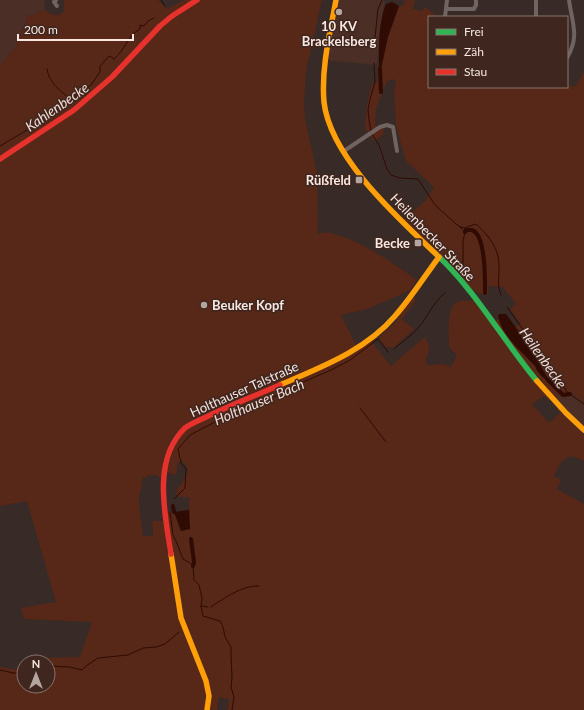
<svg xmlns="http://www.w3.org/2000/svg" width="584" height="710" font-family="Lato,sans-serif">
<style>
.built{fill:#4b2e25}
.green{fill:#572717}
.water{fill:#2f0b03}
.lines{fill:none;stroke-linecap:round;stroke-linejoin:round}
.stream{stroke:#2f0b03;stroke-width:1}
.canal{stroke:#2f0b03;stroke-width:4}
.street{stroke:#706460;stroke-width:4}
.fast{stroke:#30b455;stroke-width:5.5}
.slow{stroke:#ff9f0a;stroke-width:5.5}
.jam{stroke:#e5322d;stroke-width:5.5}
.poi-dot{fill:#b5a5a0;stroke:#3f271f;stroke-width:1.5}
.labels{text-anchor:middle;stroke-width:3;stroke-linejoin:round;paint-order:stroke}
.poi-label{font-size:13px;font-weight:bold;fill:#f8e7e2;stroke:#3f271f;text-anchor:end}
.street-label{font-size:13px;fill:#f8e7e2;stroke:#3f271f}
.water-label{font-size:14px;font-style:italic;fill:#f4dcd5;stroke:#3f271f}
</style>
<rect width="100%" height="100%" fill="#382a26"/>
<path class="built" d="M0 0H44L45 10 28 16 16 46 0 69Z
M333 0H385L380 30 377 65 324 60Z
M571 390 574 395 584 402V435L560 413 551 401 560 392Z"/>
<path class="green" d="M64 0H158L167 9 184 0H322L306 71 304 102 305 119 317 173 318 234C321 233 326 232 330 233 359 239 393 263 417 280L409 291 367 309 341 315 356 345 337 358 314 369 226 403 189 422 180 429 172 437 165 454 161 478 156 475H148L146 478 143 477 141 490H140L139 505 143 536H153L152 521H163L172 581 178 583 167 513 174 512 181 530 190 529 189 497H178L176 493C179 484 186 481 188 469L182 460 178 463 176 475 166 473 176 442 186 429 221 411 326 368 370 340 391 366 425 337 430 348 426 359 427 365 442 364 451 367 457 356 449 347C449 336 446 308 457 302 461 300 468 301 473 300L491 323 504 316 514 328 521 324 510 309 516 304 503 287 488 286V295L478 293 474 291 403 220 426 200 434 187 406 161 396 126 394 92 396 81 394 79 387 81 376 109 375 125 383 128 384 134 374 141 365 128 367 104 372 84 377 82 388 37 399 6H403L405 0H415L413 9 422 11 425 7 434 14V17H429V87H476L478 89 485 87H567V84L575 87 584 72V402L574 395 571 390 565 394 560 393 551 401 544 396 532 404 549 423 560 413 584 435V461C581 460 578 458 575 457 563 454 558 468 554 476L561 480 557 489 584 504V710H227L229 699 219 697 217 710H0V667L24 671V686H48V662H37V658L80 657 92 622 24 619 21 608 56 602 27 501 0 506V69L2 64 16 46 28 16 45 10 51 14 59 15 64 11Z
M413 297 416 300 402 319 414 329 393 348 386 347 380 340V336L394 324Z"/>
<path class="water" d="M392 2 399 6 388 37 381 69H379C379 48 378 24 386 4Z
M500 314H506C516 328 527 342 536 356 541 364 543 372 549 379L547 381C544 378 540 375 538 372 536 369 536 366 533 364 520 350 501 335 498 315Z
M189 510 190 529 181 531 174 512Z"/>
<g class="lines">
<path class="stream" d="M161 0 165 6
M374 47 378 9 382 0
M47 69C49 82 59 91 70 98
M371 131 369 120 368 110 370 99 375 82 374 63
M372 134 379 145 387 169 391 175 400 178 418 179 435 205 456 224 461 227 465 228 475 224 477 225C489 236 500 250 499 268 499 278 497 285 501 295
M0 146 39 123 91 85 100 72V66L108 57 110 56 114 59C125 50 128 35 140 29V25L144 26 148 21 154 18
M460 227 465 232 463 241V276
M507 307 568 393 584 404
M394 349C402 342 411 336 418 328 428 317 433 302 445 293
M360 408 386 442
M174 499 185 488 186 469 181 463 178 449 190 435 215 422 218 419 255 402 266 400 283 393 294 386 331 370 350 360 378 339 388 352
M170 512 173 535 176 541 183 559 190 563 193 566 194 580 199 585 202 598 201 606 203 616 220 621 223 627 225 637 231 647V653L232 678 231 687 234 697 232 710
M201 606 208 607
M211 607C224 598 243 585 259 586
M48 666 70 667 82 670 86 666 98 658 128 655 143 648 156 647 165 644 179 632
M0 670 13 673H24"/>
<path class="canal" d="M380 69 381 92
M465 232 466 230C467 230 471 230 472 230 486 235 485 280 485 293
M548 380 563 395 570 394
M173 506 174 512
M191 539 194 562 193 566"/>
<path class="street" d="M56 0 54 2 57 6
M536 0V17
M446 9H474L476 5V0
M445 17 447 0
M567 58C580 36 572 23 569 0
M344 151 380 127 387 125 393 127 397 151"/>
<path class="fast" d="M436 254C476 291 502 339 537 381"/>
<path class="slow" d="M336 0C330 33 321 68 324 102 330 157 398 218 436 254
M537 381 566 413 584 430
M280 385C321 367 365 351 395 316 411 298 424 277 439 257
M171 554 181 618 206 681 209 696 207 710"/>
<path class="jam" d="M0 159 74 110 112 77 160 26 172 16 197 0
M171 554C165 515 152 459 185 428 190 424 198 421 204 418 228 406 254 396 280 385"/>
</g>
<g class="poi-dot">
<circle cx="339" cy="12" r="4"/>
<rect x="355" y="176" width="8" height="8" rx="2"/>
<rect x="414" y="239" width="8" height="8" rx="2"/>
<circle cx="204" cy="305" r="4"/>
</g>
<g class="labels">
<g class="poi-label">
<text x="339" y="31" text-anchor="middle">10 KV<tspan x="339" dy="15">Brackelsberg</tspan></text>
<text x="351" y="185">Rüßfeld</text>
<text x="410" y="248">Becke</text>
<text x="212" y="310" text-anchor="start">Beuker Kopf</text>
</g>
<g class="street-label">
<text transform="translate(433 237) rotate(46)" y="5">Heilenbecker Straße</text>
<text transform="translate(244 389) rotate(-24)" y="5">Holthauser Talstraße</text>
</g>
<g class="water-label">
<text transform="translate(57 107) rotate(-35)" y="5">Kahlenbecke</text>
<text transform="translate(543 358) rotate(55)" y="5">Heilenbecke</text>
<text transform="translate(259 402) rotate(-23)" y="5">Holthauser Bach</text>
</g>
</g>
<rect x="428" y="16" width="140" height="72" fill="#3f271f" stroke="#89746d"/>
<rect x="436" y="29" width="20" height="6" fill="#30b455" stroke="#89746d"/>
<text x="464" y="36" font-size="12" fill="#f8e7e2">Frei</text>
<rect x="436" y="49" width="20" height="6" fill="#ff9f0a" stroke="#89746d"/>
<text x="464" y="56" font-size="12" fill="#f8e7e2">Zäh</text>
<rect x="436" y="69" width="20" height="6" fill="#e5322d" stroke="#89746d"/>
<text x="464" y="76" font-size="12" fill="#f8e7e2">Stau</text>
<g transform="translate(36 674)"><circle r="19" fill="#3f271f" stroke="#89746d"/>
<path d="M0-3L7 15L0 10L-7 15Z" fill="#b5a5a0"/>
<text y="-6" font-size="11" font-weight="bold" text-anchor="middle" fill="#f8e7e2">N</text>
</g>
<path d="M18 34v6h115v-6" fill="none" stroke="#f8e7e2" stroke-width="2"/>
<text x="24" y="34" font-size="12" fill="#f8e7e2" stroke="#3f271f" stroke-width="3" paint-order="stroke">200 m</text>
</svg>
